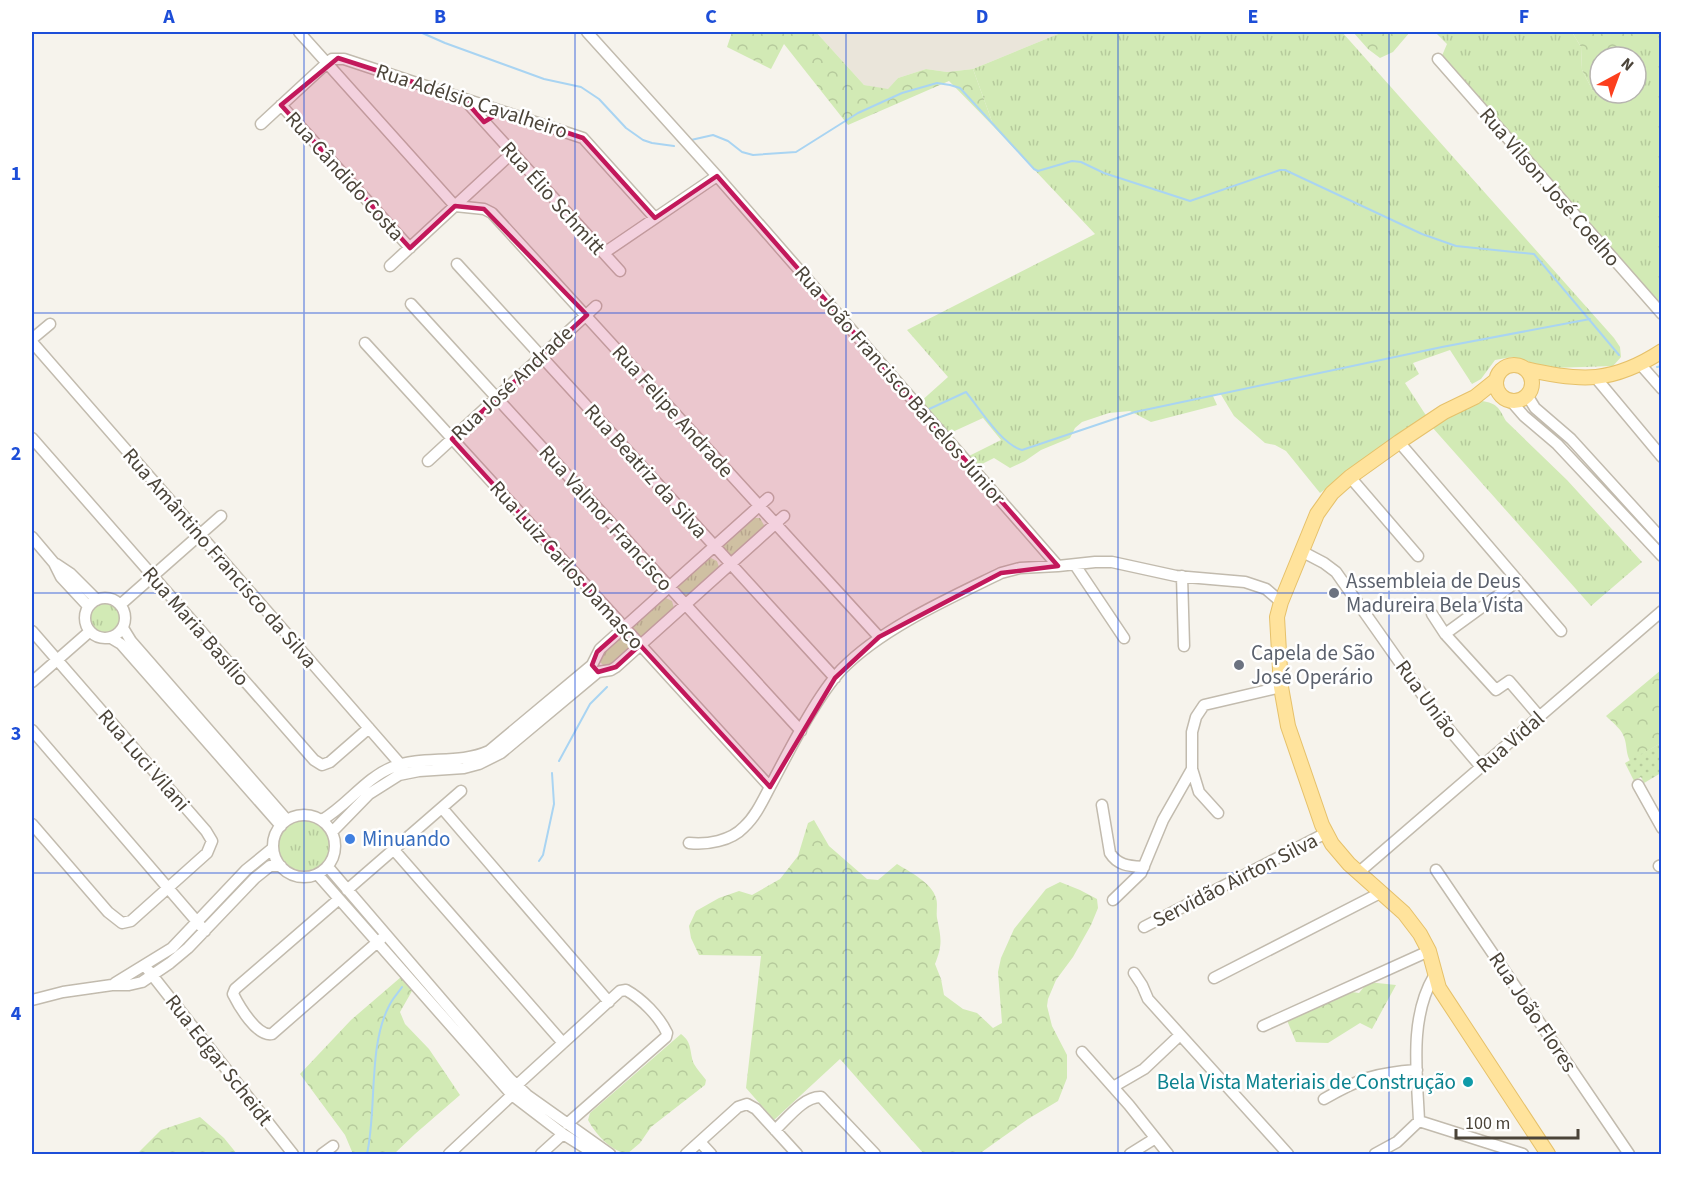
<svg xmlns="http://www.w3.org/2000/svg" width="1693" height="1186" font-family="'Source Sans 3',sans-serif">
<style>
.residential{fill:#eae5da}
.grass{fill:url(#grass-tufts)}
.forest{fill:url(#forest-crowns)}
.park{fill:url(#park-dots)}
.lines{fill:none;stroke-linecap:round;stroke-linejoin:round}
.stream{stroke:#a9d4f2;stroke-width:2}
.minor-casing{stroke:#c2bbae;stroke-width:13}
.major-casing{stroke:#e6c16a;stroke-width:16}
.minor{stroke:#fff;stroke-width:10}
.major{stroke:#ffe39c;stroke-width:14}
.marked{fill:#c2185b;fill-opacity:0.2;stroke:#c2185b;stroke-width:4.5;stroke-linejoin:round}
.grid{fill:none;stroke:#1d4ed8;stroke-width:1.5;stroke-opacity:0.55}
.worship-dot{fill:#6b7280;stroke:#fff;stroke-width:2}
.shop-dot{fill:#3f7fe0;stroke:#fff;stroke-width:2}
.culture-dot{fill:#0f9aa8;stroke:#fff;stroke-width:2}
.labels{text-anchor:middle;stroke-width:5;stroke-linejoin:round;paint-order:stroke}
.street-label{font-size:21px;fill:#4b4439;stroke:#fff}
.worship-label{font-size:21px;fill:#5b616d;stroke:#fff;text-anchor:start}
.shop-label{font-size:21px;fill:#366cbe;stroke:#fff;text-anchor:start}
.culture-label{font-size:21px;fill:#0d838f;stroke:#fff;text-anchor:end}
.neatline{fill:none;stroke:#1d4ed8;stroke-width:2}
.grid-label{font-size:20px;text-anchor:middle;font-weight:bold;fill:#1d4ed8}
</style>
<defs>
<pattern id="grass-tufts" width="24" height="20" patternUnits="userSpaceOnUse" patternTransform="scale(1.5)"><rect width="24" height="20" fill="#d2eab5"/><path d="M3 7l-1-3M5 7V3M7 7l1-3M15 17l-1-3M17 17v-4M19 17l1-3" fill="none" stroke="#b6ca9c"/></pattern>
<pattern id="forest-crowns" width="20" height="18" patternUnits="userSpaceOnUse" patternTransform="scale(1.5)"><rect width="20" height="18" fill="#d2eab5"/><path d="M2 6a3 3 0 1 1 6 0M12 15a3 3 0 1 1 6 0" fill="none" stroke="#b6ca9c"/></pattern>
<pattern id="park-dots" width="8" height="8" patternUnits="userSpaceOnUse" patternTransform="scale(1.5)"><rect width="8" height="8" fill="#d2eab5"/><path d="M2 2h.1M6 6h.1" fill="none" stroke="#b6ca9c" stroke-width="1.8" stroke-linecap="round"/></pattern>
</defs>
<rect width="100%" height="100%" fill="#f6f3ec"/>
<path class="residential" d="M816 32H1063L973 69 947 72 926 69 898 78 888 90 864 85Z"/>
<path class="grass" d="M1063 32H1342L1614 338 1620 347 1621 357 1613 366 1551 368 1512 357 1495 360 1481 379 1472 384 1450 350 1413 363 1419 374 1405 383 1427 417 1320 493 1286 451 1275 445 1265 443 1234 416 1220 393 1213 396 1217 405 1151 422 1130 411 1109 413 1082 422 1075 428 1070 438 1041 450 1025 461 1010 468 994 458 976 467 967 457 1001 440 983 418 948 434 919 403 948 377 907 330 1095 234 994 127 973 69Z
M1435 32H1572L1581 47 1582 70 1593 91 1616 94 1636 93V57H1632L1638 32H1661V310L1441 58 1447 44Z
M1482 401C1497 403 1499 408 1506 421L1567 480 1642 562 1591 606 1432 427 1457 411Z
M753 518H760L765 527 735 556 731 557 723 549 724 545Z
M711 558 717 561 719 567 689 597H685L677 590 678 586 707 559Z
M666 598 672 601 674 608 644 637 640 638 632 630 633 627 662 599Z
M89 617a16 16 0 1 1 32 0a16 16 0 1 1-32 0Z
M619 639C626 640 630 644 628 651L612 667H605L600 662V656Z
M278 845a26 26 0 1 1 52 0a26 26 0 1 1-52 0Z"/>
<path class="forest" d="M732 32H816L864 85 888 89 898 78 926 69 947 72 973 69 994 127 949 81 848 125 784 44 771 69 727 47Z
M1353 32H1410L1393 52 1380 58 1368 49Z
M1572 32H1640L1632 57H1600V92L1593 91 1582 70 1581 47Z
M1661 670V743L1630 761C1626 753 1627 748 1625 740 1623 730 1613 723 1606 716Z
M814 820 829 846 867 879 878 880 897 864C910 872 932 883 936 898 938 904 936 912 937 918 941 938 943 944 935 964L941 979 944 995 963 1009 977 1013 993 1028 1002 1023 998 972 1001 958 1014 929 1046 889 1060 882 1080 890 1097 899 1098 908 1091 925 1073 957 1056 980 1048 999 1047 1006 1052 1026 1067 1055V1078L1058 1101 1028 1119 979 1154H924L840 1059 774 1120 746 1088 761 956 699 955 691 938 689 926 696 911 719 898 739 891 752 895 780 879 798 856 808 823Z
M401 977 412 991 400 1012 405 1024 429 1049 460 1095 415 1134 394 1154H353L345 1135 300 1074 351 1020Z
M1368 982 1396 985 1372 1029 1360 1023 1328 1043 1296 1042 1286 1018 1345 991 1359 993Z
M681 1034C693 1043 689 1052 694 1064 697 1069 702 1075 706 1080L705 1085 651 1127 640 1143 627 1154C610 1150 597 1136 588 1120L590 1113Z
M200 1117 224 1138 237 1154H137L161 1130Z"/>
<path class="park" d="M1661 743V773L1644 783 1641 777 1634 781 1625 763Z"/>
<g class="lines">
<path class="stream" d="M205 32H238
M420 32 445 43 544 79 581 87 599 99 626 128 643 140 652 143 674 146
M691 140 713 135 728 141 742 152 753 155 796 152 858 113 902 93 937 83 950 85 960 88 1034 169 1038 171 1072 161 1081 162 1104 173 1190 201 1280 170H1285L1422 234 1456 246 1534 254 1619 355
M1657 367 1662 366
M927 410 966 392C979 408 1002 445 1022 450L1135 412 1442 347 1590 319
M559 761 590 704 607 687
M539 861 543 855 554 804 552 773
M367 1154C377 1109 368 1046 389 1006 392 999 398 993 402 987"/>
<g class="minor-casing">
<path id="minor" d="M299 32 455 206 484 209 492 213 879 637
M587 32 717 176 1058 566 1095 562H1112L1176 576 1245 582 1266 589 1281 602
M1438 59 1662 314
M463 98 620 271
M281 105 410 248
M261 124 327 63 332 59H344L583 138 655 218
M604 253 717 176
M457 264 835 678
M390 266 512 153
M411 304 801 731
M32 339 50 324
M32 342 408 773
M365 343 770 787
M1640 364 1662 389
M1596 378 1662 457
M1527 395 1535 408 1571 439 1662 539
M1511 401 1524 416 1557 444 1662 556
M32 438 314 760 322 765 330 762 369 728
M1399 442 1561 631
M428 461 596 306
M1350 477 1418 556
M32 537 54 563 61 577 88 606
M1303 552 1324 563 1336 572 1436 714 1481 767
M56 564 71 574 97 600
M1075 565 1124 638
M1182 576 1184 646
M1518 581 1445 634 1496 690 1509 681 1539 716
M85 618a20 20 0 1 1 40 0a20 20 0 1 1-40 0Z
M120 605 221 516
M1432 614 1445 634
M123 628 131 641 287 820
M32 631 206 831 212 841 207 853 131 921 122 923 108 912 32 824
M111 638 121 644 281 826
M592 665 600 649 768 498
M598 672 611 670 616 667 784 516
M32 682 89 632
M32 730 205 931
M1192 769 1199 792 1218 813
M1638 785 1662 828
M1102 805 1110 853C1118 866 1130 866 1144 867
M442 808 609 1002
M273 846a31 31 0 1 1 62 0a31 31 0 1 1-62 0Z
M322 820C348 805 365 778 393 767 423 755 458 765 489 751L592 665
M332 832 369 794 399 775 419 771 464 768 479 764 501 753 598 672
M689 843C707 845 731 841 744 827 756 816 763 800 771 785 789 751 816 697 842 669 882 628 950 598 1001 573L1020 568 1058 566
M394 850 563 1043
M1659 866 1662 865
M328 867 510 1079 527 1095 610 1154
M1436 870 1629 1154
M1358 873 1662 611
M318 875 512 1095 563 1134 595 1154
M347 890 461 791
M339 899 235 989 233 994C239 1006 257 1037 272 1034L381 939
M1113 900 1141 873 1163 820 1192 769V732L1196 717 1204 705 1281 687
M1144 927 1326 833
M145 966 293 1154
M1134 973 1142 985 1148 999 1288 1154
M1214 978 1380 893
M115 983 172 948 246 870 273 848
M32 1000 63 992 112 985H129L142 982 170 963 188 948 255 878 270 866H281
M1263 1026 1429 951
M1082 1052 1129 1105 1168 1154
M1113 1087 1144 1069 1180 1035
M1324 1099C1360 1078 1376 1073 1417 1070
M1419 1121C1417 1073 1409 1018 1434 976
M775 1130C787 1119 804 1096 821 1097L875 1154
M700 1142 711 1154
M322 1154 333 1146
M449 1154 512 1095 517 1085 620 991 626 990C642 999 659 1016 667 1033L666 1037 567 1124
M541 1154 563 1134
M686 1154 738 1107 747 1104 756 1109 797 1154
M1130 1154 1154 1139
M1375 1154 1397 1142 1419 1121 1523 1154"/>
</g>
<g class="major-casing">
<path id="major" d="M1496 383a18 18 0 1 1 36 0a18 18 0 1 1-36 0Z
M1526 369C1581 382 1613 383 1662 351
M1495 381 1475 397 1444 412 1399 442 1350 477 1332 493 1317 514 1281 602 1277 617 1281 687 1288 726 1322 825 1332 844 1349 864 1404 913 1420 934 1429 951 1439 988 1548 1154"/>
</g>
<use href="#minor" class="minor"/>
<use href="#major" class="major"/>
</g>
<path class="marked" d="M338 58 463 98 484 122 502 111 583 138 655 218 717 176 1058 566 1001 573 879 637 835 678 770 787 640 645 616 667 598 672 592 665 597 652 624 628 452 439 587 315 484 209 455 206 410 248 281 105Z"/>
<path class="grid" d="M304 32V1154M575 32V1154M846 32V1154M1118 32V1154M1389 32V1154M32 313H1662M32 593H1662M32 873H1662"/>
<g class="worship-dot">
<circle cx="1334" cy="593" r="6"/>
<circle cx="1239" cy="665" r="6"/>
</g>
<circle class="shop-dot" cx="350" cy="839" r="6"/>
<circle class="culture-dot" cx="1468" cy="1082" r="6"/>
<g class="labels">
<g class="street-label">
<text transform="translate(472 101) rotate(18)" y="7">Rua Adélsio Cavalheiro</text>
<text transform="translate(345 176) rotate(48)" y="7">Rua Cândido Costa</text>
<text transform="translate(1550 187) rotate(49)" y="7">Rua Vilson José Coelho</text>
<text transform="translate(553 198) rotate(48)" y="7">Rua Élio Schmitt</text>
<text transform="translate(512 383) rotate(-43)" y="7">Rua José Andrade</text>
<text transform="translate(900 385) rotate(49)" y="7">Rua João Francisco Barcelos Júnior</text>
<text transform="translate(673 411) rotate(48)" y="7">Rua Felipe Andrade</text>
<text transform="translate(646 471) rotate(48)" y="7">Rua Beatriz da Silva</text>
<text transform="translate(606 518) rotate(48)" y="7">Rua Valmor Francisco</text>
<text transform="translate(220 558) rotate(49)" y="7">Rua Amântino Francisco da Silva</text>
<text transform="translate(567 565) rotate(48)" y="7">Rua Luiz Carlos Damasco</text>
<text transform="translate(196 626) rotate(49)" y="7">Rua Maria Basílio</text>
<text transform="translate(1427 699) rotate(54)" y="7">Rua União</text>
<text transform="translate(1510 742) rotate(-41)" y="7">Rua Vidal</text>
<text transform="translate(144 760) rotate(49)" y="7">Rua Luci Vilani</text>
<text transform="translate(1235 880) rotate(-27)" y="7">Servidão Airton Silva</text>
<text transform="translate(1533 1012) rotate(56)" y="7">Rua João Flores</text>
<text transform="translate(219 1060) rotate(52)" y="7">Rua Edgar Scheidt</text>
</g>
<g class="worship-label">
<text x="1346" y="588">Assembleia de Deus<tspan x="1346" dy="24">Madureira Bela Vista</tspan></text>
<text x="1251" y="660">Capela de São<tspan x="1251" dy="24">José Operário</tspan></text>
</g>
<g class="shop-label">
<text x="362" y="846">Minuando</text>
</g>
<g class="culture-label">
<text x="1456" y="1089">Bela Vista Materiais de Construção</text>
</g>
</g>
<rect width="1693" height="1186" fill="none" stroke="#ffffff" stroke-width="66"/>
<g transform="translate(1618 75) rotate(41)"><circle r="28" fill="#ffffff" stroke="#b7b4b0" stroke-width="1.5"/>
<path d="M0-4.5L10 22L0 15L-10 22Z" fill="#fc3f1d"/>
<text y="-9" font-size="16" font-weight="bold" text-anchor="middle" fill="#4b4439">N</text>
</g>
<path d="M1456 1129v9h122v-9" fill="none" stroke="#4b4439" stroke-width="3"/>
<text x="1465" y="1129" font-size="18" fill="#4b4439" stroke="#ffffff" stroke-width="4.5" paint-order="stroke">100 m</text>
<rect x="33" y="33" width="1627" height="1120" class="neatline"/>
<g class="grid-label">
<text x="169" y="23">A</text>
<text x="440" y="23">B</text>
<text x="711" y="23">C</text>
<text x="982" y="23">D</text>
<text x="1253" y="23">E</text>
<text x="1524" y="23">F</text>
<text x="16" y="180">1</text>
<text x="16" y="460">2</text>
<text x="16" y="740">3</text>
<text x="16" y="1020">4</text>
</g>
</svg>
